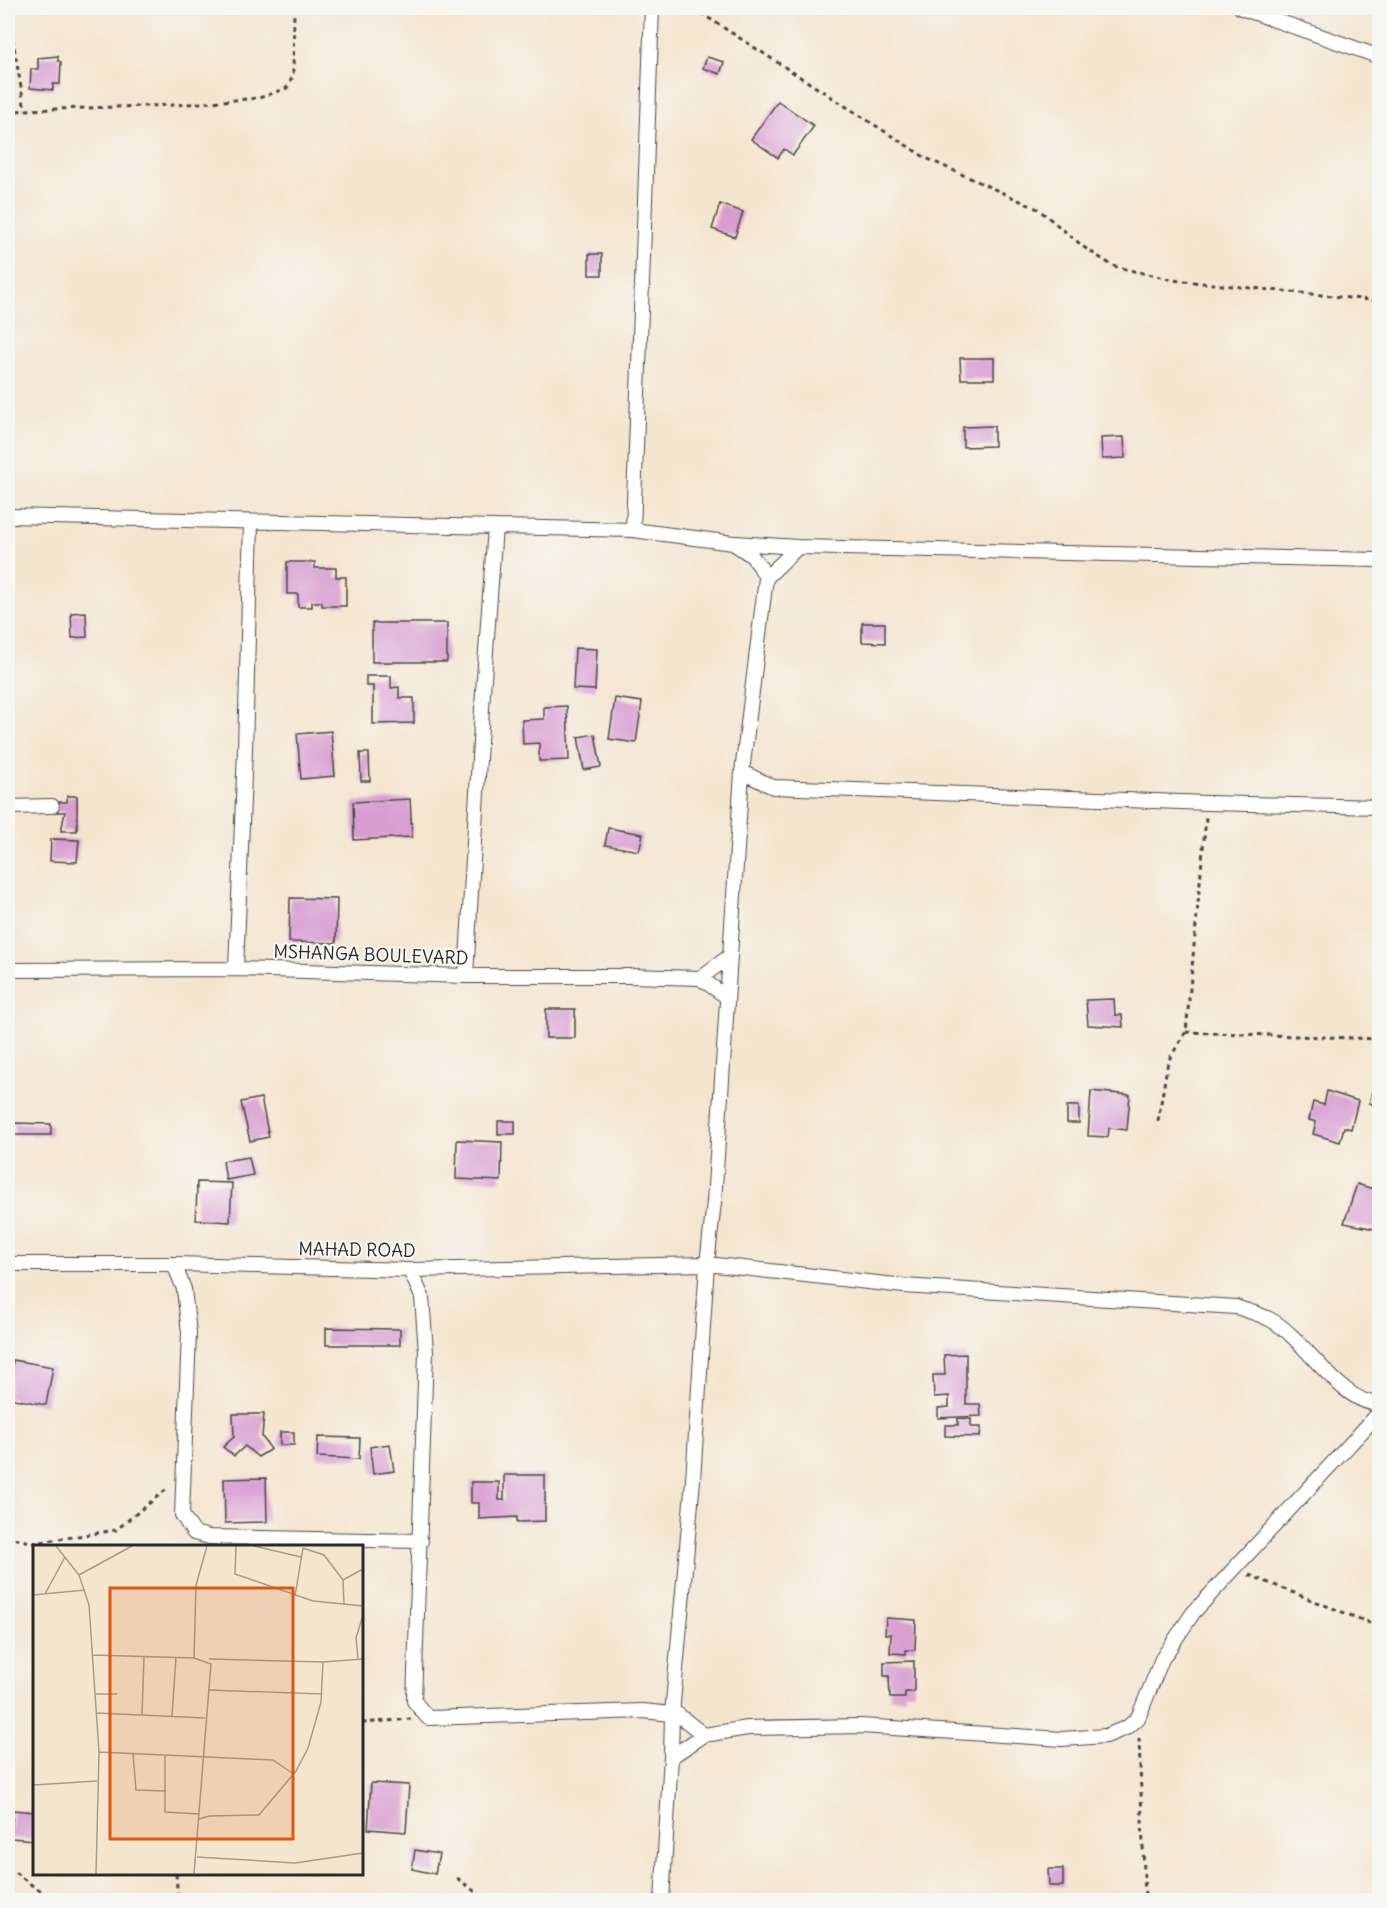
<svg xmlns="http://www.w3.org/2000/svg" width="1387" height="1908" font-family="Delius,sans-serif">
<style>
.building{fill:#d89cd1}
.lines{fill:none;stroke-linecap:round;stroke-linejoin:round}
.street-casing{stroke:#494744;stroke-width:16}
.path{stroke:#494744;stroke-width:3;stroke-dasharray:4.5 4.5;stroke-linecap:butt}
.street{stroke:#fff;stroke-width:14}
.labels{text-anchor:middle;stroke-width:4.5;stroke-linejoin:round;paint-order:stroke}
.street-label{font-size:18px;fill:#2b2b2b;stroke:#f6f6f2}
.inset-road{fill:none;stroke:#a49b8d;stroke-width:1.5}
.view{fill:#df570e;fill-opacity:0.15;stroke:#df570e;stroke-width:3}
.inset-edge{fill:none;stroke:#2b2b2b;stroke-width:3}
</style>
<rect width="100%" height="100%" fill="#f6f6f2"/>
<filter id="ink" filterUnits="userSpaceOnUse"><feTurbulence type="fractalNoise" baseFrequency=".0167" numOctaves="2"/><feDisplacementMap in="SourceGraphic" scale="12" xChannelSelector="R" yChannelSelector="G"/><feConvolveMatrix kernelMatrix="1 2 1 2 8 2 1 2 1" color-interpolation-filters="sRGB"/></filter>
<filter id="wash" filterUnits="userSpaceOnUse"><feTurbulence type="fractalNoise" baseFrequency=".008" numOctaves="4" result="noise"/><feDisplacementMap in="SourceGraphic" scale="24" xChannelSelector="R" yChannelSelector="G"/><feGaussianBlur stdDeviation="1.35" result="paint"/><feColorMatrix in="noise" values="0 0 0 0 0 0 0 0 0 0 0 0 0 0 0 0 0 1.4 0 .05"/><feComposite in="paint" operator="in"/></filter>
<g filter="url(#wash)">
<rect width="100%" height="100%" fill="#f4e5cf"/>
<g id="blocks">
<path class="building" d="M58 56V61L61 62 60 84H53V90L30 88 31 69H38V58Z
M707 57 724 62 720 74 703 68Z
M778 101 814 126 793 155 784 149 778 158 751 139Z
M720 204 743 212 735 237 712 229Z
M589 254H602V275H589Z
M960 358H994V379H961Z
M994 426V446L963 447V427Z
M1124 437 1125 458 1102 459 1101 438Z
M287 562H315V568H336V577H346V606H322V602H312V607H298V594H287Z
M86 612 87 637 72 638 71 613Z
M372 623H447V662H372Z
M862 623H885V643L862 642Z
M575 648 597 649 595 690 573 689Z
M366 676H391V688L399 687V698H414V723L373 724V686H366Z
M615 698 642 702 636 743 609 739Z
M567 706 569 760 539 761V743L523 744 522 720 544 719V707Z
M331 731 335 776 301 779 297 734Z
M595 734 601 767 584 770 578 737Z
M360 753H369L370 781H361Z
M67 796H77V831H61L65 812H57L58 802H67Z
M410 799 412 837 354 840 353 802Z
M608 828 643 834 639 851 605 845Z
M51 839 79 840 77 862 50 861Z
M290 898 337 899 336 943 289 942Z
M1114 999 1115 1015H1122L1123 1027 1088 1025 1086 1000Z
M546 1009H575V1038H546Z
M1091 1091 1130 1095 1127 1130 1109 1128 1108 1137 1088 1136Z
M1327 1091 1358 1101 1351 1129 1344 1127 1340 1142 1313 1134 1316 1122 1309 1120 1313 1102 1324 1105Z
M1372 1091 1380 1092V1106L1369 1103Z
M261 1098 269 1137 250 1141 241 1102Z
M1067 1106H1079V1123H1067Z
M498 1121H515V1134H498Z
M14 1123 51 1124V1135H14Z
M457 1140 502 1142 501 1181 456 1179Z
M249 1157 253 1175 226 1180 223 1161Z
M197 1182 232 1183 230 1222 196 1220Z
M1357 1184 1380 1191V1230L1344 1223Z
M326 1328 400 1329V1345H326Z
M966 1354V1404H980L981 1416 938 1418V1408L949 1407V1396L934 1397 933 1375H945L944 1355Z
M13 1360 53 1367 46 1405 8 1398Z
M233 1414H264L262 1437 271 1449 258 1457 245 1446 234 1456 223 1447 234 1437Z
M958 1418 971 1419V1427H981L980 1437 945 1436V1425H958Z
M280 1432H294V1445H280Z
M318 1437 360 1438 359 1459 317 1457Z
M390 1444 394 1471 373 1474 370 1447Z
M504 1475H545V1521L517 1522V1517L479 1519V1503H471V1482H499V1500H504Z
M266 1478 267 1522 225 1523 224 1479Z
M886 1618 916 1620 915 1650H906V1654L890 1653 891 1634H885Z
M914 1661V1692H905V1698H890L889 1676H884V1662Z
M371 1783 409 1785 406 1832 368 1829Z
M13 1810 34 1812V1840L11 1838Z
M415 1850 439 1854 435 1874 412 1869Z
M1048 1869H1063V1886H1049Z"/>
</g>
</g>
<g filter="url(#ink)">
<use href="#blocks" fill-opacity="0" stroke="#494744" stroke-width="1.5"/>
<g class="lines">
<g class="street-casing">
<path id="street" d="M1241 8 1380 57
M8 516 633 530 733 543 751 555 759 565 766 578 742 772 714 1202 707 1264 693 1480 672 1714 671 1757 662 1900
M633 530 652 8
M735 543 798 547 1380 560
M766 578 798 547
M742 772 773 787 1208 803 1380 807
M8 807 52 806
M236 969 245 750 251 522
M8 970 236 969 466 976H630L700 978 727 997
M466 976 483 692 495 527
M700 978 730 956
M8 1264H174L410 1270 707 1264 904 1286 1236 1307C1247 1311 1261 1314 1271 1320 1305 1338 1340 1404 1380 1404
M174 1264 184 1289 189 1333 182 1515 194 1533 209 1537 421 1541
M410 1270 422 1297 426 1352 414 1701 428 1718 643 1711 672 1714
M672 1710 704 1735
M671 1757 704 1735 748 1728 861 1726 1062 1739 1106 1736 1128 1727 1138 1718 1162 1659 1193 1613 1380 1412"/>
</g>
<path class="path" d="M693 8 926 158 1038 209 1085 248 1113 266 1173 280 1380 301
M8 12 25 110
M8 112 25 110 176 105 259 98 287 88 293 76 294 8
M1186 1032 1380 1039
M1158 1121 1168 1061 1186 1032 1206 817
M8 1533 13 1538 34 1543 116 1530 168 1488
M1249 1575 1380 1627
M362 1723 411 1719
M1139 1738 1145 1900
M8 1867 33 1886 58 1900
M176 1874 178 1900
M457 1878 486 1900"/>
<use href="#street" class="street"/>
</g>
</g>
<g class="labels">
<g class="street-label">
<text transform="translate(371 955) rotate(2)" y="6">MSHANGA BOULEVARD</text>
<text transform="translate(357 1250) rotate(1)" y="6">MAHAD ROAD</text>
</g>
</g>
<g transform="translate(33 1545)">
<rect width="330" height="330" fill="#f4e5cf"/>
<path class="inset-road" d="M23 1 46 30 56 60 66 207 63 329M203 1 202 29 280 56 330 61M221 1 268 12M270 3 291 10 310 35 311 59M46 30 99 1M310 35 330 24M12 49 32 12M0 50 52 45M262 51 270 3M60 110 161 113 178 119 161 329M161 113 163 40 174 1M176 114 290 117 330 114M325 114 323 93 330 70M175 145 289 149M63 149H84M64 168 172 173M109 170 111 112M139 171 143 112M66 207 240 215 259 228M100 209 103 245 133 246M132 210V267L166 269M0 240 64 236M166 274 176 271 226 270 263 226 275 203 288 157 290 117M164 312 262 318 330 308"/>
<path class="view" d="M77 43H260V294H77Z"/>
<rect width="330" height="330" class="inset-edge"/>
</g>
<rect width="1387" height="1908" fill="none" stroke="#f6f6f2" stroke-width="30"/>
</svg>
